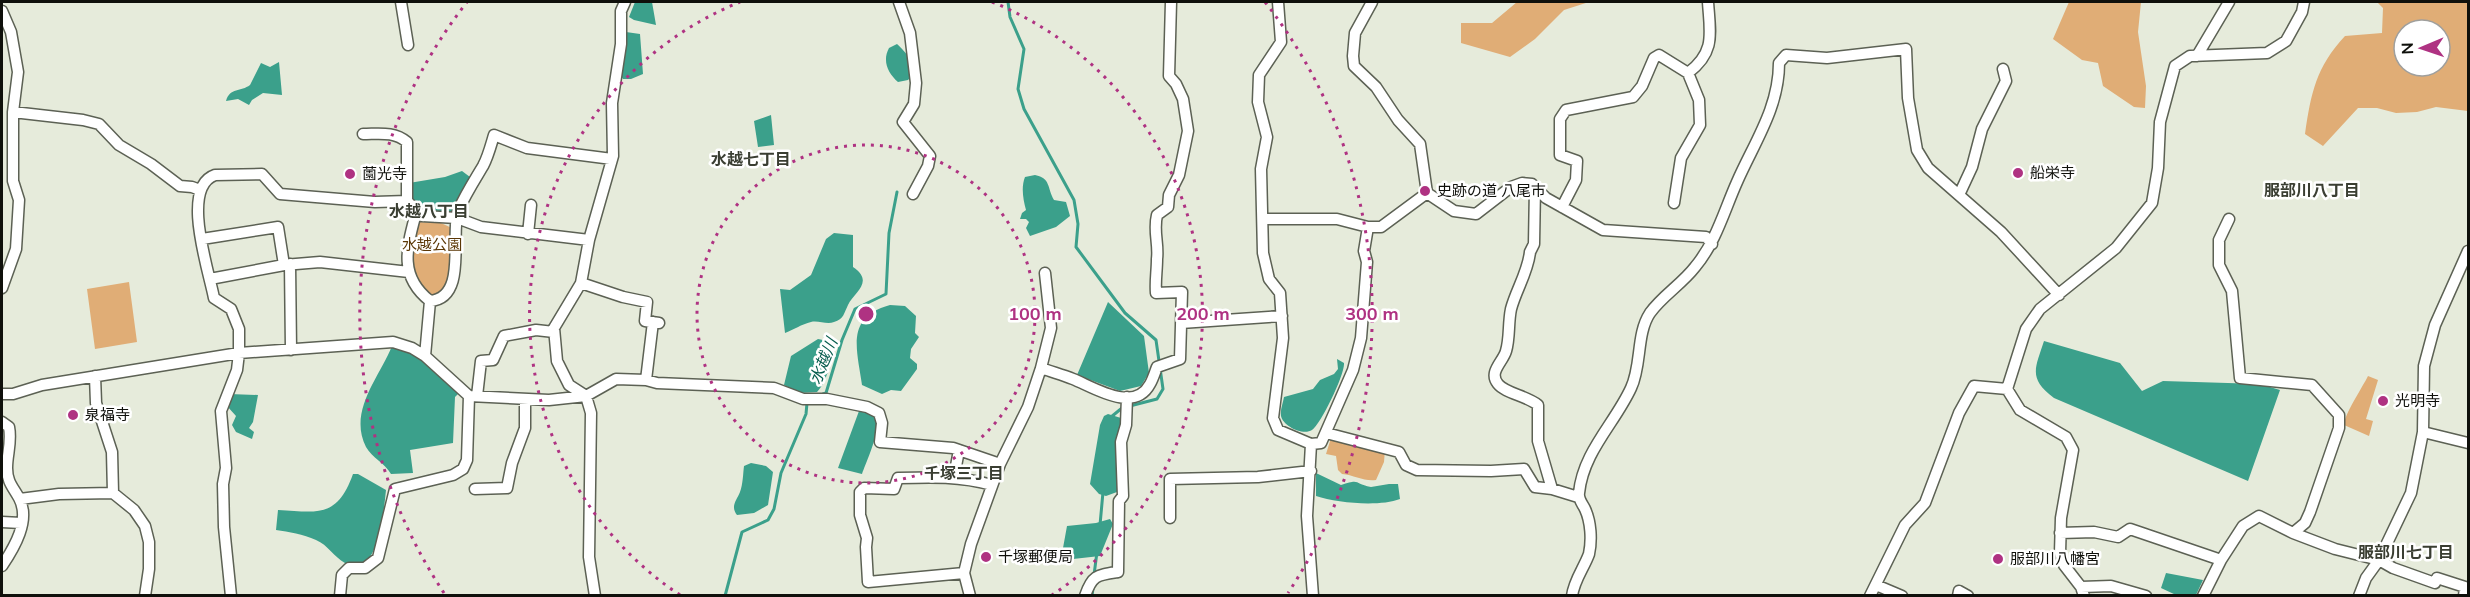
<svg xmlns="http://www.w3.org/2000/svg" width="2470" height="597" font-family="Mulish,'Noto Sans JP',sans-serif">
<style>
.green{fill:#e0ad76;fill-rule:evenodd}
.water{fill:#3ba08b}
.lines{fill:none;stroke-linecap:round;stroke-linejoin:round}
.stream{stroke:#3ba08b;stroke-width:3}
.minor-casing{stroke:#5c6154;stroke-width:13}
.minor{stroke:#fff;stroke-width:10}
.ring{fill:none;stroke:#af3282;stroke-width:3;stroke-dasharray:3 6}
.poi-dot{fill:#af3282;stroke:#fff;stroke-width:2}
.labels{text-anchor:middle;stroke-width:5;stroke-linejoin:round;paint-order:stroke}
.poi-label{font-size:15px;fill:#0f100b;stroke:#fff;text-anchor:start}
.park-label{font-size:15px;fill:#5b3706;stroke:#fff}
.neighbourhood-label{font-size:16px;font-weight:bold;fill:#3a3e32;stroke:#fff}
.water-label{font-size:16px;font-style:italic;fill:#085d4e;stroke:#fff}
.centre{fill:#af3282;stroke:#fff;stroke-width:3}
.ring-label{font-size:18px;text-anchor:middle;font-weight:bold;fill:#af3282;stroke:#fff;stroke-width:5;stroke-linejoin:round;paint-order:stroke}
</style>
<rect width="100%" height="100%" fill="#e6ebdb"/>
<path class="green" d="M1517 2H1589L1564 10 1535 39 1510 57 1461 43V23H1492Z
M2069 2H2141L2138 32 2146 86 2145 108 2134 107 2103 86 2098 63 2082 60 2053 39Z
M2377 2H2468V111L2436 107 2417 112 2396 113 2377 108H2358L2323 146 2305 134C2311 93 2316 67 2345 36L2382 33 2383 8ZM2404 30H2440V66H2404Z
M418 222 441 223 454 229 452 271 438 297 422 291C411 264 410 250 418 222Z
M129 282 137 342 95 349 87 289Z
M2368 376 2378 380 2366 419 2373 421 2369 436 2344 425C2344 415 2362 388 2368 376Z
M1331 438 1385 450 1384 462 1376 480C1365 482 1354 475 1342 474L1338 470 1336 456 1326 454Z"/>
<path class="water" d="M635 2H652L656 25 634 20 629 17Z
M626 32 640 34 643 74 631 79H623L621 76Z
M897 44C915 61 906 57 910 78L908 80 898 82C888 73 882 61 889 48Z
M279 62 282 95 263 93 252 100 249 105 238 99 226 101C230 87 241 92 250 85L261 63 270 67Z
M771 115 774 145 758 147 754 121Z
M462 171 470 177 455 212 423 213 413 203 409 183 445 177Z
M1035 175C1051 178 1047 188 1054 200L1066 202 1070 216 1056 227 1030 236 1026 228 1029 222 1026 219H1020L1022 213 1026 210C1023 199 1021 187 1025 177Z
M834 233 853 235V267C875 282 854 292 848 305 844 313 844 319 834 322 827 325 818 320 811 322 802 324 793 330 785 333L780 289 790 290 811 275 826 239Z
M1108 302 1144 336 1149 373 1141 386 1120 391 1077 375Z
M890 305 905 306 916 316 915 333 919 337 911 349 910 358 917 364V369L901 391 891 390 882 394 862 385C857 349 845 317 890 305Z
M818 339 823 340 832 346C832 360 827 382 817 392L799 393 784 385 791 356Z
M2044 341 2120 363 2142 391 2163 381 2260 384 2280 390 2248 481 2054 398C2028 378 2035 369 2044 341Z
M392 346 412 352 459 393 455 397 453 443 410 450 413 473 391 474C385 463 372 458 366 447 348 411 379 378 392 346Z
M1337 359 1344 363C1345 374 1321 424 1312 430 1303 436 1283 426 1281 416 1280 410 1283 403 1284 397L1313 389 1320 380 1334 374 1338 369Z
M229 394 258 395 253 422 249 428 254 432 252 439 236 432 232 425 236 416 227 406Z
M859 411C863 412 870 413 873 415 885 423 866 462 862 474L838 468Z
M1108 414 1121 418 1122 425 1117 438V492L1106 496 1099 494 1090 484 1100 425 1104 416Z
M751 463 766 466 773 472 768 505 754 513 737 515C730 506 737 500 740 492 743 484 743 474 744 466Z
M1316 473 1341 485C1361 478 1354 484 1371 487L1389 484H1398L1400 499C1379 507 1337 503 1316 496Z
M353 474H358L386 490C384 508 379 582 345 563 334 557 328 545 316 540 303 534 289 532 276 530L278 510C317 512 337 519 353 474Z
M1110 519 1113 524 1100 556 1073 559 1072 550 1063 548 1067 526 1096 523Z
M2166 573 2203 580 2196 595H2176L2161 588Z"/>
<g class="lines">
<path class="stream" d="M1008 2 1010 17 1024 49 1018 89 1024 109 1074 200 1078 224 1076 247 1125 313 1156 340 1163 389 1157 399 1122 408 1111 417
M823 394 826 393 842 340 855 309 886 294 889 233 897 192
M1100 525 1103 492
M1094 575 1097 552
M725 596 742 532 768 520 774 509 781 473 806 414 807 403
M1092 596 1093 588"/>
<g class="minor-casing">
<path id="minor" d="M401 2 408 45
M899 2 910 33 916 83 914 104 903 122 930 156 928 166 913 194
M1278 2 1281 42 1259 75 1258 102 1267 137 1261 169 1263 253 1269 279 1280 293 1283 338 1273 418 1278 430 1311 444 1321 443 1353 370 1361 338 1367 262 1364 251 1368 227
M1372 2 1355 33 1353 56 1354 66 1376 87 1398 120 1420 144 1427 193 1454 211 1476 214 1511 187 1522 183 1532 184 1546 198 1603 230 1706 237 1712 244
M2 11 11 32 18 72 13 112V181L19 200 16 249 2 288
M2197 56 2229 2
M13 112 83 120 99 124 119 145 151 164 180 186 192 187 200 190
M363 134C379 134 394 131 407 142V201L422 216 457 218 481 227 589 240
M1535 187 1534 244 1530 252C1528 272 1516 290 1511 309 1508 323 1510 338 1506 351 1503 362 1488 372 1498 384 1505 393 1527 396 1538 405V441L1552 489
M1959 195 1972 167 1982 129 2006 81 2003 69
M1674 203 1681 158 1700 125 1699 100 1688 73
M1562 207 1576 180 1577 161 1560 155V119L1566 110 1633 97 1642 86 1654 58 1659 55 1688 73C1716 52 1710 33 1708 2
M416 213C407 247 398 276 430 301L425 356
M1263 219H1337L1368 227H1381L1427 193
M528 234 531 205
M202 239 278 227 284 265
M290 264 291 350
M210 279 284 265 320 262 409 272
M581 283 623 297 647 302 645 321 659 323
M430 301C468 298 450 235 458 211 465 195 474 181 483 166 488 157 491 145 494 135L527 148 612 159
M1181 323 1282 316
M1041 368C1052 372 1063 375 1073 379 1093 387 1134 414 1150 384 1153 379 1155 372 1157 367L1180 359 1182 292 1156 293C1155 281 1157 271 1157 259 1159 244 1153 231 1157 215L1168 207 1169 195 1179 175 1188 131 1183 99 1176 84 1169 76 1171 2
M95 376 96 403 112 452 113 493
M646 380 653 322
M2 394H13L42 385 239 353 393 342 412 348 425 356 469 396 549 400 586 396 616 379 646 380 657 383 774 388 803 399H827L867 407 879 413 882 423 880 442 953 448 1000 464
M477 396 481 361 493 360 504 336 536 330 554 332
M2 422 9 427C12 442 7 454 7 468 7 482 13 487 19 498 31 520 14 548 2 566
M2423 432 2468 443
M1326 433 1399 452 1406 465 1417 470 1491 471 1524 469 1535 487 1552 489 1578 497
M1311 444 1307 516 1313 596
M954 477 959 450
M475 489 507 488 512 463 525 428V399
M20 499 59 494 113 493 134 510 145 526 149 542V569L145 596
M1170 518V479L1258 477 1311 471
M2 522 21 523
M2060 533 2094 532 2118 537 2130 529 2221 560
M2293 533 2335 549 2379 560 2393 568 2435 583 2437 578 2465 587 2464 596
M964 573 868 582 866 547 867 538 860 515V492L864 488 894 489 898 478C931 477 960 476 992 485
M1876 585 1902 596
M2081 587 2111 586 2146 596
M231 596 224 527 223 484 226 468 221 411 237 370 239 353V329L231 309 214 298C209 271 180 187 215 175L262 174 280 194 375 202 407 201
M340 596 342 575 349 568H365L378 558 395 489 453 475 463 469 467 460 469 396
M595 596 589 557 591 413 586 396 569 385 557 361 554 328 581 283 589 240 613 156 612 103 621 44V11L625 2
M970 596 964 573 971 544 1000 464 1028 407 1041 368 1051 328 1045 273
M1085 596C1092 575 1097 575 1118 572L1119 501 1123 496 1121 442 1126 425 1127 397
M1572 596C1574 580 1584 568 1589 554 1592 540 1591 522 1585 509 1582 503 1578 499 1579 493 1583 452 1615 423 1631 388 1642 365 1636 334 1650 313 1662 296 1682 284 1695 267 1716 242 1724 211 1737 182 1754 143 1779 108 1779 63L1786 55 1827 58 1906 49 1908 98 1917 150 1928 168 2001 232 2059 295
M1870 596 1905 525 1925 503 1959 413 1974 386 2007 389
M1958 596 1959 591 1968 596
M2084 596 2081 587 2064 565 2060 553 2061 518 2073 450 2066 437 2020 410 2007 389 2026 329 2040 309 2116 248 2152 203 2158 168 2160 122 2175 66 2190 56 2267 53 2286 41 2302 12 2304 2
M2203 596 2221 560 2243 526 2259 516 2293 533 2305 523 2310 512 2339 428V415L2312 385 2240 378 2232 291 2219 265V240L2229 219
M2359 596 2366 578 2379 560 2411 493 2423 432 2424 366 2435 325 2468 251"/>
</g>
<use href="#minor" class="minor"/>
</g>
<g class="ring">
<circle cx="866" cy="314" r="169"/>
<path d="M680 595A337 337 0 0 1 740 2M992 2A337 337 0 0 1 1052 595"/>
<path d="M444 593A506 506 0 0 1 467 2M1265 2A506 506 0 0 1 1288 593"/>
</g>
<g class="poi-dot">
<circle cx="2018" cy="173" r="6"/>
<circle cx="350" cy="174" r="6"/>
<circle cx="1425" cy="191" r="6"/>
<circle cx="2383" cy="401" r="6"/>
<circle cx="73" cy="415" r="6"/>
<circle cx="986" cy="557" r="6"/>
<circle cx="1998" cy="559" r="6"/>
</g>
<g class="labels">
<g class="poi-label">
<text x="2030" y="178">船栄寺</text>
<text x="362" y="179">薗光寺</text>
<text x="1437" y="196">史跡の道 八尾市</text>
<text x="2395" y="406">光明寺</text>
<text x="85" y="420">泉福寺</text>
<text x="998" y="562">千塚郵便局</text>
<text x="2010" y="564">服部川八幡宮</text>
</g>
<g class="park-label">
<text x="432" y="250">水越公園</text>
</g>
<g class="neighbourhood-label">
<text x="751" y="165">水越七丁目</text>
<text x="2312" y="196">服部川八丁目</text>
<text x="429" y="217">水越八丁目</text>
<text x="964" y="479">千塚三丁目</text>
<text x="2406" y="558">服部川七丁目</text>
</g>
<g class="water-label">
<text transform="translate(823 361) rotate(-68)" y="6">水越川</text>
</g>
</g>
<circle cx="866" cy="314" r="9" class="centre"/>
<g class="ring-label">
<text x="1035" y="320">100 m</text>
<text x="1203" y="320">200 m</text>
<text x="1372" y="320">300 m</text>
</g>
<rect width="2470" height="597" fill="none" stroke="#0f100b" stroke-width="6"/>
<g transform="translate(2422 48) rotate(268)"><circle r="28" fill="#ffffff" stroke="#9f9f9d" stroke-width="1.5"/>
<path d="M0-4.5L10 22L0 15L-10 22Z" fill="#af3282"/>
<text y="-9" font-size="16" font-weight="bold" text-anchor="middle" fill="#0f100b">N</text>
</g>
</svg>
